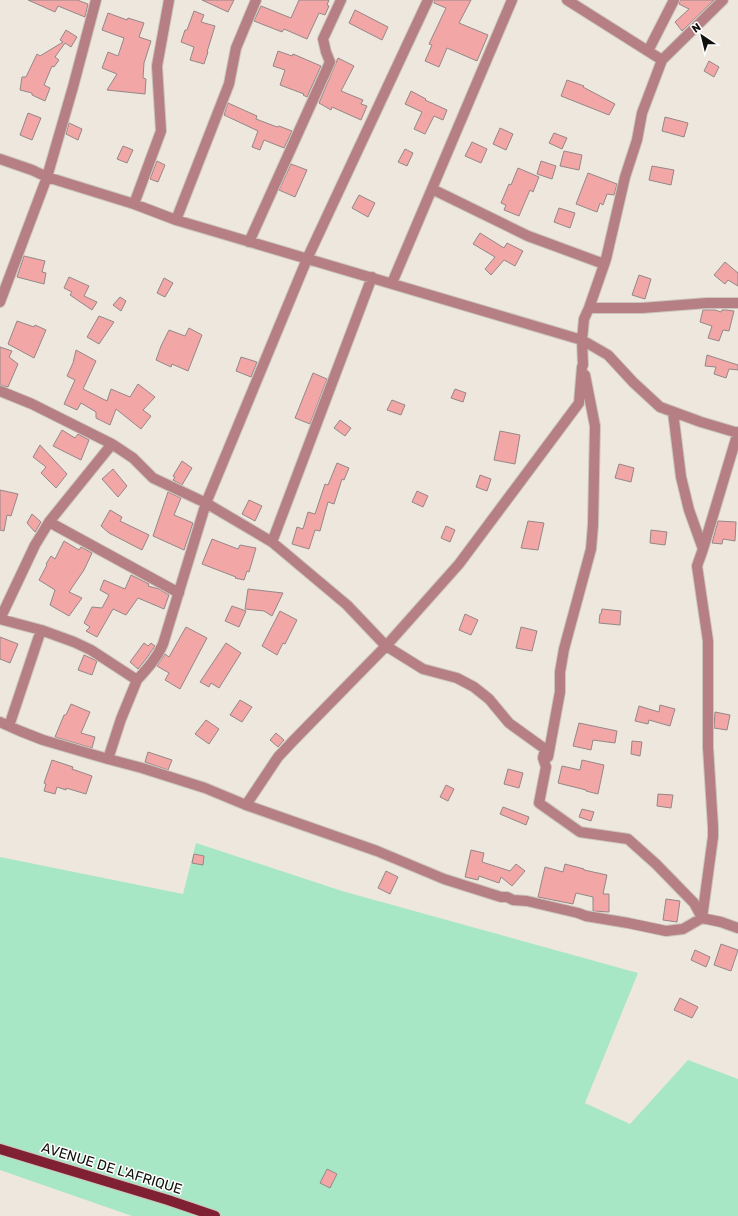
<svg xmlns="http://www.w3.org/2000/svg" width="738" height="1216" font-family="Rubik,sans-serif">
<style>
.green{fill:#a7e7c5}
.building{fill:#f2a6a5;stroke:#948888}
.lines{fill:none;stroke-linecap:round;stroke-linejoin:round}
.minor-casing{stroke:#cbc5bd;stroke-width:12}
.major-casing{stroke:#cbc5bd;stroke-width:12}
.minor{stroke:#b57f83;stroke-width:10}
.major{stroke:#7f2132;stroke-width:10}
.labels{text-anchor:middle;stroke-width:3;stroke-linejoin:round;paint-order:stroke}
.street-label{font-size:14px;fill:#12100d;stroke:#fff}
</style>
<rect width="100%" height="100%" fill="#eee7de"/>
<path class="green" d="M196 843 342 891 638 973 585 1103 630 1124 688 1060 738 1079V1216H132L0 1170V857L183 894Z"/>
<path class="building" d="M28 0H77L88 4 85 17 58 6 55 12Z
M202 0H234L228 12Z
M299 0H329L327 5 329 6 325 15 319 13 307 39 284 29 282 32 254 21 261 6 291 18Z
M434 0H471L459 23 488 35 477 61 447 48 439 67 425 61 432 45 429 44 446 8 434 3Z
M680 0H714L682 31 675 22 689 9 679 4Z
M355 10 388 27 382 40 349 23Z
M194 11 204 15 201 22 215 26 207 52H208L204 64 190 60 194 47 181 42 185 30H187Z
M108 13 127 20 128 18 144 23 139 37 151 41 144 63 143 78 146 79 145 94 107 90 117 74 102 68 108 52 118 56 124 38 102 30Z
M66 30 77 37 71 47 65 43 55 57 59 60 54 67 52 66 44 85 50 88 45 101 32 95V93L20 90 22 77H26L37 54 40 56 63 42 60 40Z
M278 51 292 56 293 54 321 66 307 97 303 95 304 94 280 85 285 70 273 66Z
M338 58 354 66 341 91 363 100 361 104 367 106 361 120 332 107 331 110 319 103Z
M709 61 719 67 714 77 704 71Z
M567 80 584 86 583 87 615 104 609 115 561 96Z
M411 91 426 99 425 100 447 110 443 120 434 116 425 134 414 129 422 112 405 104Z
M228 103 257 116 256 119 277 127 279 126 292 131 284 148 264 140 260 150 252 147 258 131 224 115Z
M28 113 41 118 32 140 20 135Z
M665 117 688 123 684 137 662 131Z
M69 123 82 129 78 140 66 134Z
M500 128 513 134 506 150 493 144Z
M554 133 567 138 562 149 549 143Z
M472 142 487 149 481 163 465 156Z
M123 146 133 150 127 163 117 159Z
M405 149 413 153 407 166 398 162Z
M564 151 582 155 579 170 560 166Z
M157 161 165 165 158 182 150 179Z
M541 161 556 166 552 179 537 174Z
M291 164 307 170 295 197 279 190Z
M652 166 674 170 671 185 649 180Z
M518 168 539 177 533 192 530 190 519 216 504 210 506 205 501 203 509 184 511 185Z
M588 173 617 184 614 195 607 194 603 205 600 203 597 212 576 204Z
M359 195 375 203 368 217 352 208Z
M559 208 575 213 570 228 554 222Z
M480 233 504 248 507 243 523 251 515 266 504 260 491 275 485 269 495 257 473 244Z
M24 256 45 261 42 272 46 273 44 284 17 277Z
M725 262 738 273V286L728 280 725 284 714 275Z
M639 275 651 279 645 299 632 295Z
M69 277 89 286 84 296 97 302 92 310 70 295 72 292 64 288Z
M164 278 173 283 165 297 157 293Z
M120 297 126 301 121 311 113 305Z
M703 310H715L721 312 722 310H726L734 311 729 331 723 330 719 341 708 338 712 326 700 322Z
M99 316 114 322 99 344 87 337Z
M17 321 34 327 35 325 46 330 34 358 8 344Z
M189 328 202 335 188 371 172 364 171 367 156 360 161 346 169 330 185 336Z
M0 347 12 351 9 357 18 364 8 387 0 385Z
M76 350 96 361 83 389 107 401 111 389 130 397 138 384 155 397 143 410 151 416 141 429 116 409 110 425 96 418V412L81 403 77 410 64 404 75 380 67 376 73 363Z
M707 355 738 365V370L729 369 726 378 714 374 716 367 705 366Z
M241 357 257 362 251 377 236 371Z
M313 373 327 379 310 424 295 418Z
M455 389 466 393 463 402 451 398Z
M392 400 405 405 401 415 387 410Z
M340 420 351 428 345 436 334 428Z
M62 430 75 438 78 434 89 440 81 460 53 446Z
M500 431 520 435 515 464 494 460Z
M40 445 67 474 56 488 41 473 46 467 33 457Z
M182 461 192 468 182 485 173 480 175 477 173 476Z
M337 463 349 468 344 480 342 479 334 504 328 502 320 531 315 530 309 549 292 544 297 527 303 529 308 512 315 514 325 484 328 485Z
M619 464 634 468 631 482 615 478Z
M113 469 127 486 118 497 102 479Z
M480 475 491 479 487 491 476 487Z
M0 490 18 494 11 516 7 515 4 531 0 530Z
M417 491 428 496 423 507 412 502Z
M168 492 181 498 174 515 193 523 184 550 153 536Z
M249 500 262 506 255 521 242 514Z
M110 510 122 517 120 521 149 535 142 550 109 533 101 526Z
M32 514 41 522 35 532 27 523Z
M528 521 544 523 538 550 521 548Z
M718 521 736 522 735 541 723 539 722 544 712 543Z
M446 526 455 530 450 542 441 538Z
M651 530 667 532 665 545 650 543Z
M212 539 238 549 240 545 256 548 249 572 247 571 244 580 235 578 236 577 202 564Z
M64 541 79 550 81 547 92 553 84 570 69 592 82 598 69 616 50 605 55 590 39 580 47 565 46 564 51 556 55 559Z
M131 575 149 584 148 586 159 589 169 595 164 609 138 598 126 615 113 609 97 637 86 631 90 627 84 623 92 607 102 608 109 595 100 590 104 580 125 589Z
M248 589 283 593 272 616 264 611 245 609Z
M232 606 246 611 239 627 225 621Z
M602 609 621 611 620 625 599 623 600 614H601Z
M280 611 297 620 285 644 283 643 277 655 262 646Z
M465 614 478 620 471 635 459 630Z
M186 627 207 638 180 689 165 680 169 673 157 666 165 654 169 657Z
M521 627 537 631 532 651 516 648Z
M0 637 18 644 10 663 0 659Z
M144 643 148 646 151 643 155 646 146 659 138 669 130 662Z
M226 643 241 653 219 688 211 683 209 687 200 682Z
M84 655 97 661 92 675 78 670Z
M240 700 252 707 242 722 230 715Z
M71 704 90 712 81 733 95 737 92 748 55 737 64 715H66Z
M660 705 675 709 670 726 649 720 648 724 635 721 639 706 659 712Z
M715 712 730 715 727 730 714 728Z
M206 720 219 729 209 744 195 734Z
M579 723 617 731 615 743 593 740 591 750 573 746Z
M276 733 284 740 278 747 270 740Z
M632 741 642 742 640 756 631 754Z
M148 752 172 760 168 770 145 762Z
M52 760 73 767 72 769 92 776 86 794 66 788V790L57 787 55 794 44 791 46 784 44 783Z
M582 760 604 765 598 794 586 791V790L558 783 562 766 580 770Z
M508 769 523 773 519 788 504 784Z
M446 785 454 789 448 801 440 797Z
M658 794 673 795 671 808 657 806Z
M503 807 529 817 526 825 500 814Z
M582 809 594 812 591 821 579 817Z
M471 850 484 853 482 862 510 871 516 864 525 871 512 886 501 877 499 883 479 876 478 880 465 877Z
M194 854 204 856 203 865 192 863Z
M565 864 584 869V870L607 875 603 894H609V912L593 911V897L576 893 573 904 538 897 545 867 563 872Z
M386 871 398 877 390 894 378 888Z
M666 899 680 901 677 922 663 920Z
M721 944 738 950 731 971 714 965Z
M695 950 710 957 706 967 691 960Z
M680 998 698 1007 692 1018 674 1010Z
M327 1169 337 1174 330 1188 320 1183Z"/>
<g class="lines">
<g class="minor-casing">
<path id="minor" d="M567 0 662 60
M648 51 674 0
M0 159 32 170 47 177 134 204 176 220 582 340 608 355 633 382 660 407 701 422 738 433
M432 189 528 236 604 264
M134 204 161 131 157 66 169 0
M176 220 229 84 236 48 256 0
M249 242 330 62 326 52 323 39 341 0
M392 283 512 0
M0 302 47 177 73 87 96 0
M589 308H642L707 303H738
M0 391 32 404 112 444 133 458 153 478 206 503 272 542 347 605 386 646 423 669 457 678 474 687 489 699 509 723 545 749 543 758 546 767 539 803 580 832 628 839 656 864 694 903 702 918
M673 412 681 477 689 510 703 549 697 566 708 641V747L713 827V837L702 918
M49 522 179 593
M272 542 372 277
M703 549 738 432
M0 619 35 545 49 522 112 444
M0 619 41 630
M0 722 20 731 43 740 108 759 142 768 205 788 246 805 377 851 444 879 501 897H507L513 900 527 901 578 913 586 916 628 923 666 931 683 929 702 918 721 922 738 928
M9 726 41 630 74 642 91 650 137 680C147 669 157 658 163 644L206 503 307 259 428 0
M548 757 560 692V672L564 649 591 549 593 525 595 426 585 375
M108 759 121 719 137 680
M246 805 278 757 293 741 386 646 459 564 579 403 582 367 583 365 582 340 584 319 589 308 606 259 625 177 637 140 642 113 662 60 723 0"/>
</g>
<g class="major-casing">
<path id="major" d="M0 1149 168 1200 215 1216"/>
</g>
<use href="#minor" class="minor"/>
<use href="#major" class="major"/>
</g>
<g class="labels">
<g class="street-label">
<text transform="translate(112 1168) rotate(17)" y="5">AVENUE DE L'AFRIQUE</text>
</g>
</g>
<g transform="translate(702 36) rotate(325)" stroke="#ffffff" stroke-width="3" paint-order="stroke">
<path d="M0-3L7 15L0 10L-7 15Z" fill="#12100d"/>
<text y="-6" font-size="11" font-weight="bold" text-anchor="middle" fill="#12100d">N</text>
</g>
</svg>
